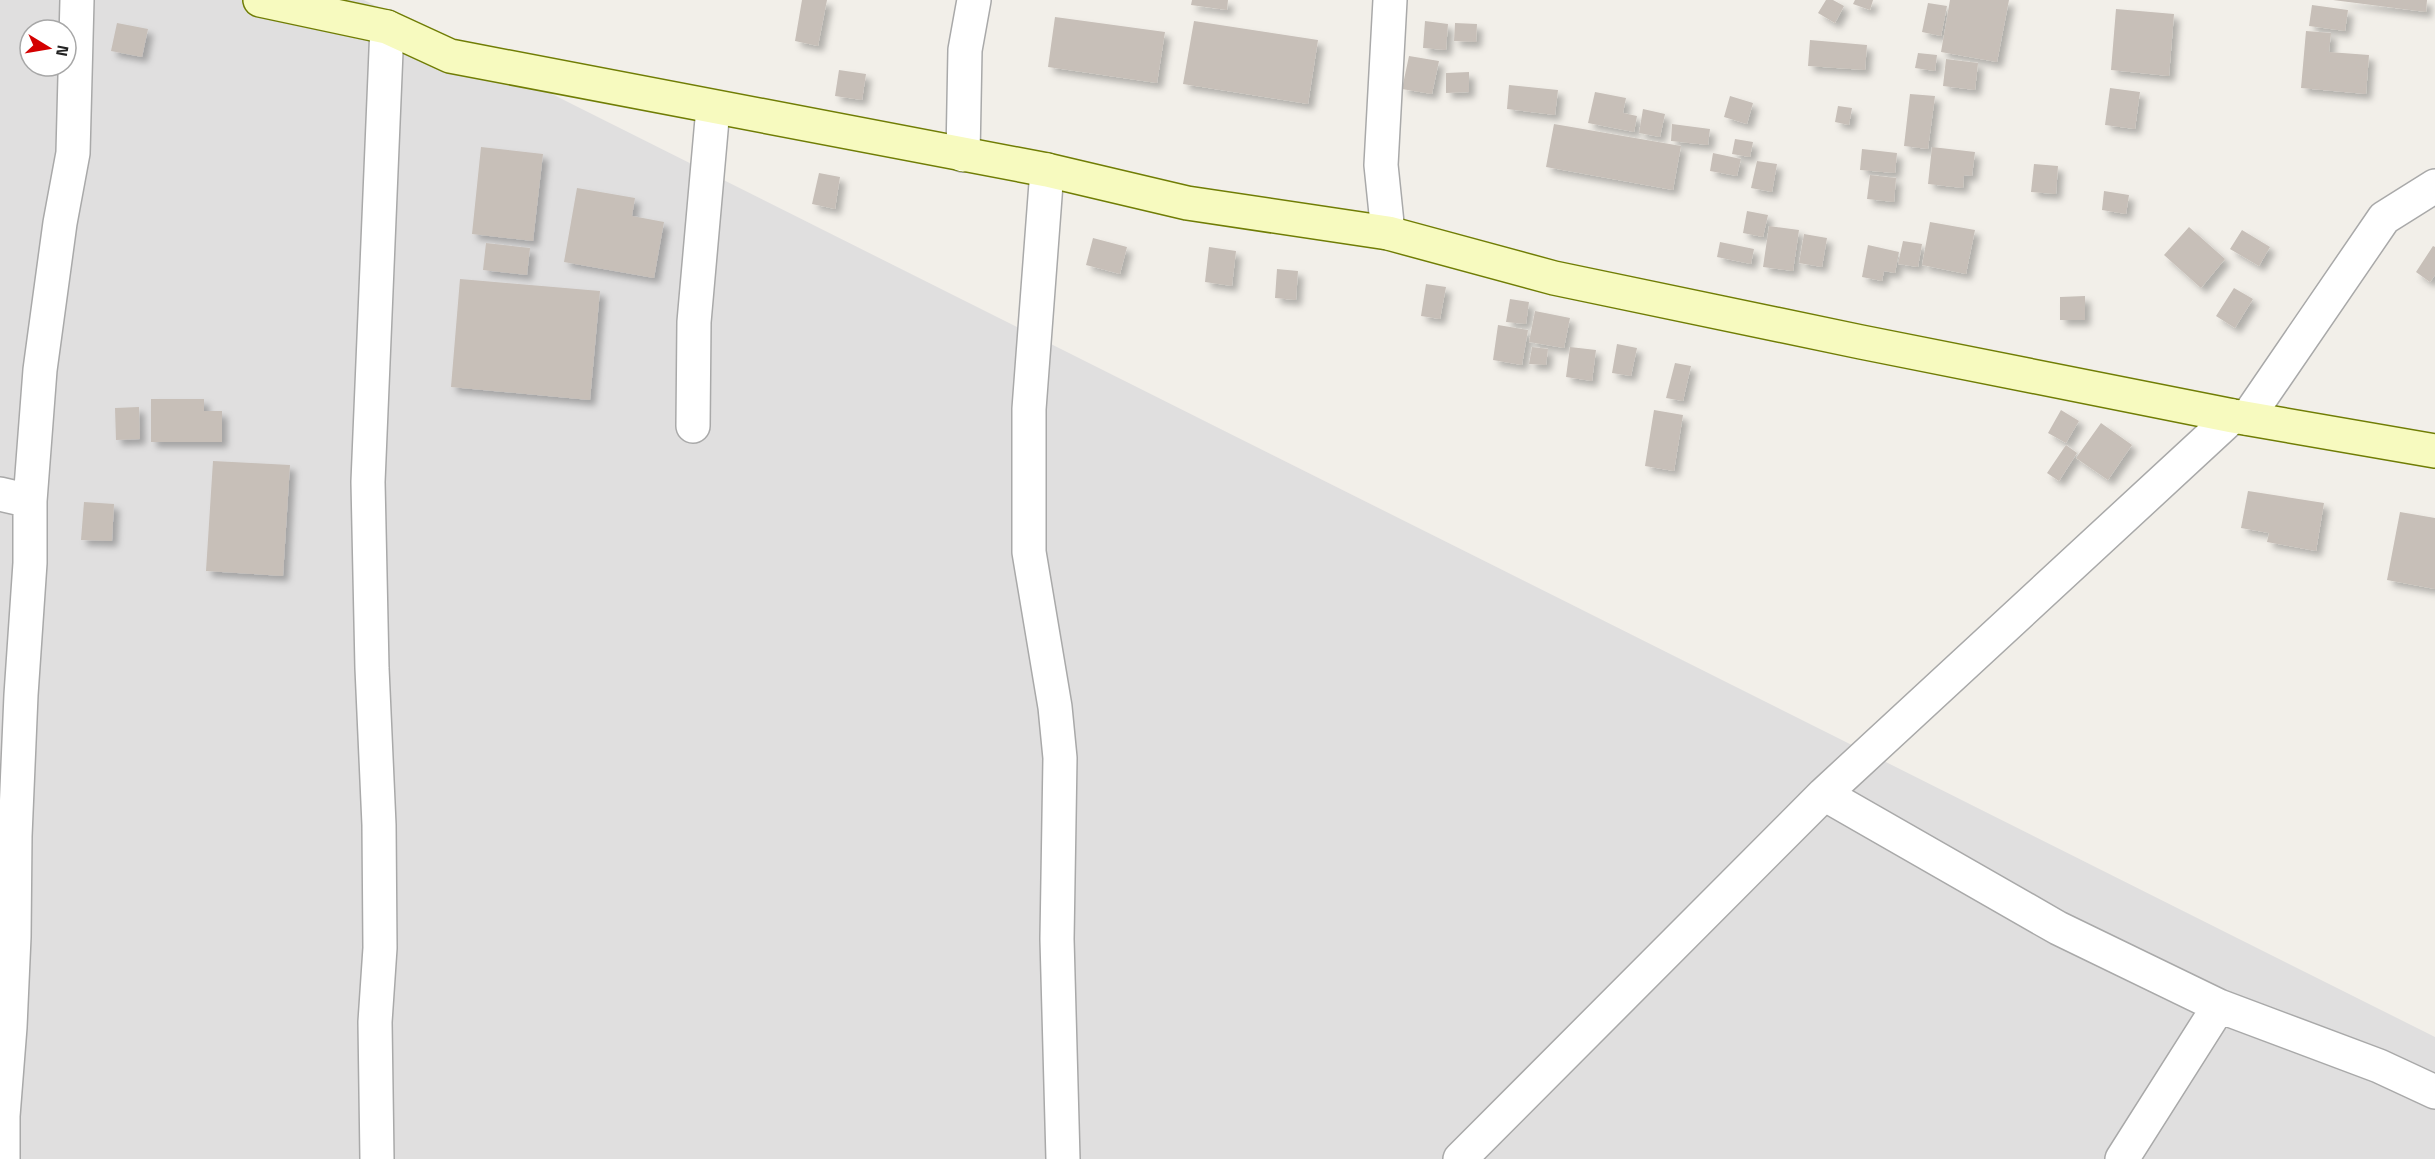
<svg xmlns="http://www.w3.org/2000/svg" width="2435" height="1159" font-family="'Titillium Web',sans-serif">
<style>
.residential{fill:#e0dfdf;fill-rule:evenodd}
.building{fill:#c7bfb8;filter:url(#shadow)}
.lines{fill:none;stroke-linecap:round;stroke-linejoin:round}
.street-casing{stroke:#a9a9a9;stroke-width:36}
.secondary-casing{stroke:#707d05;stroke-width:36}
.street{stroke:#fff;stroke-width:33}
.secondary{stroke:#f7fabf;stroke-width:33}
</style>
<defs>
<filter id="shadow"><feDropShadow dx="5.5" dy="5.5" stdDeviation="3" flood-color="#0004"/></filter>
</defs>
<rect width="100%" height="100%" fill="#f2efe9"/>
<path class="residential" d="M0 0H364L2435 1037V1159H0ZM30 30H66V66H30Z"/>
<path class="building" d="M802 0H827L818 46 795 41Z
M1192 0H1228L1227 10 1191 5Z
M1826 0H1833L1844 6 1835 23 1818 13Z
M1855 0H1873L1870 10 1853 4Z
M1950 0H2009L1997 62 1941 52Z
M2333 0H2427L2426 12Z
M1928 3 1947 6 1941 36 1922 32Z
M2312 5 2348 10 2345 31 2309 26Z
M2116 9 2174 14 2169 76 2111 70Z
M1055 17 1165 32 1157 83 1048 67Z
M1194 21 1318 40 1308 104 1183 84Z
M1425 21 1448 24 1446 50 1423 48Z
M117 23 148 29 142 57 111 51Z
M1455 23 1477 24 1476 42 1454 41Z
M2306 31 2331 33 2329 52 2369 55 2366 94 2301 88Z
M1810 40 1867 45 1865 70 1808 66Z
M1918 53 1937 55 1935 71 1915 68Z
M1409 56 1439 61 1432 94 1402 89Z
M1946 59 1978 63 1975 90 1943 86Z
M839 70 866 74 862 100 835 96Z
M1469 72V92L1446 93V73Z
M1509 85 1558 90 1555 115 1507 109Z
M2110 88 2140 92 2135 129 2105 125Z
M1595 92 1626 98 1623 113 1637 116 1634 132 1588 123Z
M1910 94 1935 96 1928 149 1904 146Z
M1730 96 1753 103 1747 124 1724 117Z
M1838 106 1852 108 1849 125 1835 122Z
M1643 109 1665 114 1660 137 1639 133Z
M1554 124 1681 146 1673 190 1546 167Z
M1672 124 1710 129 1708 145 1671 141Z
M1735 139 1753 142 1750 157 1732 154Z
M481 147 543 154 533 241 472 234Z
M1932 147 1975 152 1972 176 1964 175 1963 188 1928 184Z
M1862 149 1897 153 1895 173 1860 170Z
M1713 153 1741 159 1737 176 1710 171Z
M1757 161 1777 164 1772 192 1751 188Z
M2034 164 2058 166 2056 194 2031 192Z
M819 173 840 177 835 209 812 204Z
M1870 175 1896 178 1894 202 1867 199Z
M577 188 635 198 632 216 664 222 654 278 564 262Z
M2104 191 2129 195 2126 214 2102 210Z
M1747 211 1768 215 1763 237 1743 233Z
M1930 222 1975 230 1966 274 1922 265Z
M1769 226 1799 230 1793 271 1763 267Z
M2189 227 2225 259 2201 288 2164 255Z
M2242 230 2270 247 2259 266 2230 249Z
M1804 234 1827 238 1822 267 1799 263Z
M1093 238 1127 247 1120 274 1086 265Z
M1903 241 1922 244 1918 267 1898 264Z
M1720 242 1754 249 1751 264 1717 257Z
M486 243 530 248 527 275 483 270Z
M1868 245 1899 252 1895 273 1884 271 1882 281 1862 277Z
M2433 246 2435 247V275L2430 282 2416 272Z
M1209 247 1236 251 1232 286 1205 282Z
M1277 269 1298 271 1296 300 1275 298Z
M460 279 600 291 590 400 451 387Z
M1426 284 1446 287 1440 319 1421 316Z
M2234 288 2253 299 2235 328 2216 316Z
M2085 296V320H2060V297Z
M1510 299 1529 302 1526 324 1506 322Z
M1535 311 1570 318 1564 348 1529 342Z
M1498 325 1528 330 1522 365 1493 360Z
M1617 344 1637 348 1631 376 1612 373Z
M1532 347 1548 349 1546 365 1529 364Z
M1570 347 1596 350 1592 381 1566 377Z
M1675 363 1691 366 1683 401 1666 398Z
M151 399H204V411H222V442H151Z
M139 407 140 439 116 440 115 408Z
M1654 410 1683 415 1674 471 1645 466Z
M2061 410 2079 421 2066 443 2048 433Z
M2101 423 2132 445 2108 480 2076 458Z
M2066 445 2077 453 2059 481 2047 473Z
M213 461 290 465 283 576 206 571Z
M2248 491 2324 503 2316 551 2267 542 2269 533 2241 528Z
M84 502 114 504 112 541 81 540Z
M2400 512 2435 518V589L2387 580Z"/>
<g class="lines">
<g class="street-casing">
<path id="street" d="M963 155 965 50 974 0
M1047 170 1029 409V552L1055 707 1060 758 1057 939 1063 1159
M1388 233 1381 165 1390 0
M2247 418 2384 218 2435 186
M693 426 694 322 713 108
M0 494 30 501
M1824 794 2058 928 2219 1006 2379 1066 2435 1092
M3 1159V1116L10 1027 14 937 15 836 21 695 30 563V501L40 370 60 223 73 153 77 0
M377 1159 375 1022 380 948 379 825 372 668 368 482 387 27
M1460 1159 1824 794 2233 416
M2122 1159 2219 1006"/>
</g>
<g class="secondary-casing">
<path id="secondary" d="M260 0 387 27 450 56 1047 170 1187 203 1388 233 1554 278 1861 342 2233 416 2435 451"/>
</g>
<use href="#street" class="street"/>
<use href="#secondary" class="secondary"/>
</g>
<g transform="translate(48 48) rotate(101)"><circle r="28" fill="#ffffff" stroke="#a7a7a7" stroke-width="1.5"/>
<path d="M0-4.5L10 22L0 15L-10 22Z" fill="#d40000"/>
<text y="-9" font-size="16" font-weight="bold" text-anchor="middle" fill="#222222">N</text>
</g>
</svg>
